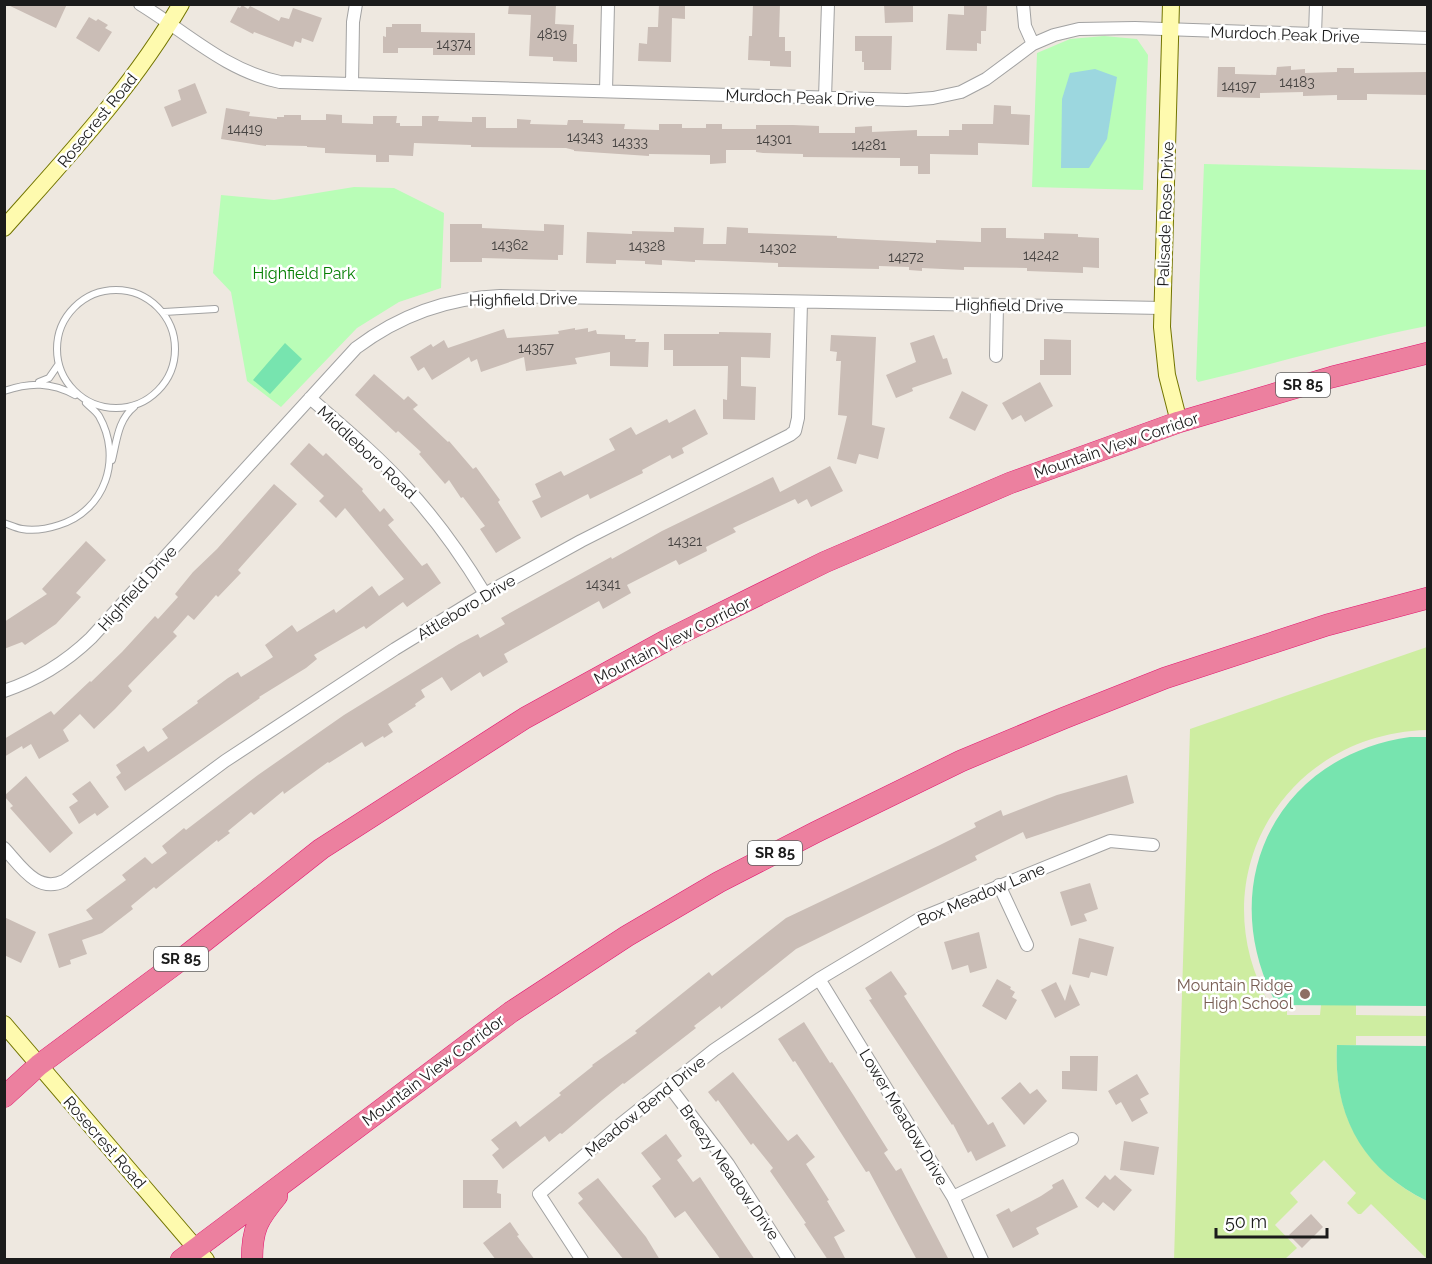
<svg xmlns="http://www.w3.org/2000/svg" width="1432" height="1264" font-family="Raleway,sans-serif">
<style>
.grass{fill:#ceeda1}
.park{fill:#b9fdb7}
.pitch{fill:#77e4af}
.water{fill:#9cd7df}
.building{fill:#cabdb6}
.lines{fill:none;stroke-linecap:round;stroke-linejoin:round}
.lane-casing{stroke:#a2a2a2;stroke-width:8}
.street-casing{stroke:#a2a2a2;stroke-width:14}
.secondary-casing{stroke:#737500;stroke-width:18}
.highway-casing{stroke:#e21770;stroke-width:22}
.lane{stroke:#fff;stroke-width:6}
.street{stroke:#fff;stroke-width:12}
.secondary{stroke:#fefaae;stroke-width:16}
.highway{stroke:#ec809f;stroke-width:21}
.education-dot{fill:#8d6e63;stroke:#fff;stroke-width:2}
.labels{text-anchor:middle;stroke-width:5;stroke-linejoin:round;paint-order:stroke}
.number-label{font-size:14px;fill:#474442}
.shield{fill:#fff;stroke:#5f5f5f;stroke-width:1.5}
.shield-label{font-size:15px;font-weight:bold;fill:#1b1b1b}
.street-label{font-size:16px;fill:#1b1b1b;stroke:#fff}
.park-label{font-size:16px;fill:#057f03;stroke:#fff}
.education-label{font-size:16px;fill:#785e54;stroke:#fff;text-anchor:end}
</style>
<rect width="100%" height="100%" fill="#eee8e0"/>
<path class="grass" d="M1427 647V730C1284 734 1198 878 1270 1005H1287V1015H1320L1321 1005H1356V1015L1427 1016V1036H1356V1045H1337C1333 1115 1364 1170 1427 1201V1259L1371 1204 1361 1214H1358L1347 1203 1356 1193 1324 1160 1290 1193 1298 1202 1275 1225 1297 1248 1285 1259 1174 1260 1190 729Z"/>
<path class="park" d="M1104 36 1137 39 1148 55 1143 190 1032 187 1037 53 1070 39Z
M1204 164 1427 170V326C1350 341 1275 364 1198 382L1196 379Z
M354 187 394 188 444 213 441 288 399 302 357 328 281 407 247 381 231 292 213 273 221 195 274 200Z"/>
<path class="pitch" d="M285 343 302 359 270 394 253 380Z
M1410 737H1427V1006L1277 1005C1213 886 1275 756 1410 737Z
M1337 1045 1427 1046V1201C1363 1170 1333 1116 1337 1045Z"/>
<path class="water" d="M1095 69 1117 77 1107 139 1089 168H1061L1062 99 1070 73Z"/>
<path class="building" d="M6 4H67L56 28Z
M509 4H556L555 24 574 25 573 44H577V62L553 61V57L529 56 531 15 508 14Z
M659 4H685V19L672 18 671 62 638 61 639 43 647 44 648 27H658Z
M753 4H780L779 37H785V51H791V67L770 66V61L748 60 749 36H752Z
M884 4H913V22L885 23Z
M242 5 248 9 250 6 279 21 281 17 289 19 293 8 322 18 313 42 302 38 301 43 295 41 293 47 254 32 253 34 230 22 238 7 240 8Z
M964 5 987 6 986 31H981V44L977 43V51L946 50 948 14 964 15Z
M89 17 96 21 98 19 108 25 105 28 112 32 99 52 76 38Z
M392 24H421V32L475 33V55H433V48H398V53H383V36L386 37V27H392Z
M855 36H892L891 70H864V62H862V51H855Z
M1291 66V70L1305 69V73L1337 72V68H1354V73L1428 72V95L1367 94V100H1337V95L1303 96V92L1260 93V98L1217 97 1218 67H1235V74L1276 75 1277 67Z
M195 83 207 113 172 127 164 107 181 100 178 90Z
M994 105 1011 106V114L1030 115 1029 145 978 143V155L930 154V174H918V166H900V158L803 157V154L763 153 756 152V150H726V163L710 164V155L649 154V156L574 151V150L566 148 471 147V145L414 143 413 156 389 155V162H376V155L325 153V148L307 147V146L266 145V146L221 139 226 108 250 112 249 116 277 119V117H284V115H301V120H326V114L342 115V123L373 124V116H397L396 123H400V126H422V116H439L438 121 472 122V117H486V128H517V119L531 120 530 124 567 125 568 120H583V123L625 124 624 129 659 130V124H682V128H706V124H722V129H756V125H793L819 126V133H855V127L872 126V132L917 130V136H949V130H962V124H993Z
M450 224H482V228L544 231V224L564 225 563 255H558V260L482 258V262H450Z
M674 227 704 228 703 244H726L727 227 748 228V233L837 236V238L936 243V240L981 242V228H1006V238L1044 239V233L1078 234V237L1099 238V268L1083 267V273L1027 271V268L964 267V270L922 268V271L909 270V267L879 266V269L784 267H778V263L695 260V262L662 260V265L645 264V261L616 260V264L586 263 587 232 632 234V231L674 232Z
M575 328V330L588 328V332L596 330 597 334 625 335V339H636L635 342H649L648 367 610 366V352L575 358 577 364 526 371 524 357 481 372 477 359 471 362 469 357 432 380 424 367 418 371 410 357 431 344 433 347 444 340 448 348 504 329 507 338 559 334 558 331Z
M719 332 771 333 770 358 741 357V386L756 387 755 420 723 419V399L727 400 728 366H673V350H664V334H719Z
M831 335 876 337 872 425 885 428 878 459 859 454 856 464 837 459 847 416 838 415 841 361H836L837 352 830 351Z
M934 335 943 359 947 358 952 374 912 388 913 391 896 398 886 375 916 362 910 343Z
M1044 339 1071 340V375H1040V360H1044Z
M374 374 404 400 408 396 418 405 413 409 448 442 449 441 473 469 476 467 500 500 498 502 521 538 496 553 480 529 485 526 463 497 461 498 449 480 445 484 419 454 421 452 398 431 396 433 355 395Z
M1040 382 1053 406 1025 422 1021 415 1012 420 1002 403Z
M962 391 988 405 975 431 949 418Z
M695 409 708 434 682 448 684 453 672 459 670 455 642 470 643 473 590 499 588 494 541 518 532 501 541 497 535 484 561 471 564 476 615 450 609 439 631 427 636 435 667 419 669 423Z
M309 443 323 456 326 453 363 489 362 491 380 512 384 508 394 520 388 525 422 566 427 563 441 583 407 607 403 602 366 629 364 626 314 655 317 659 306 668 259 697 260 698 125 791 116 777 121 773 116 765 144 746 148 752 168 738 162 729 198 703 197 701 228 678 238 672 241 677 273 657 265 645 292 625 297 632 334 609 336 613 372 586 379 596 404 579 345 508 336 518 319 501 324 496 290 464Z
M830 466 843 491 811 507 807 499 798 504 795 499 733 528 736 532 706 547 707 551 679 565 676 560 627 585 631 593 603 609 599 601 504 654 508 662 483 677 480 672 451 691 442 677 421 690 425 697 415 704 416 706 388 724 393 732 384 738 383 736 365 747 362 742 329 763 328 762 284 794 283 791 254 815 251 812 228 831 230 833 218 842 217 840 156 889 154 887 131 906 133 909 102 933 82 940 87 954 70 960 71 964 59 968 48 934 93 919 86 910 126 880 122 875 145 857 152 864 167 853 162 846 184 828 186 830 258 775 344 715 459 644 478 634 480 638 505 624 501 618 611 557 612 559 662 531 773 477 780 492Z
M274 484 297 504 238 570 241 573 218 597 216 595 194 620 188 615 173 632 177 636 128 686 132 691 115 709 94 729 80 714 63 730 69 741 39 759 31 744 23 749 22 746 4 757V739L51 711 54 715 90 681 91 682 122 652 155 616 158 619 178 597 175 594 193 572 217 549Z
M86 541 106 560 76 593 81 597 56 624 25 645 22 642 4 649V622L47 594 42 589Z
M1127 775 1134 803 1026 839 1023 832 975 856 977 860 796 949 721 1009 720 1006 694 1026 696 1028 624 1084 623 1083 602 1100 562 1134 560 1133 549 1142 545 1136 503 1169 492 1155 499 1149 491 1140 516 1121 520 1127 561 1095 559 1093 593 1066 592 1065 637 1033 635 1031 644 1024 709 972 712 976 786 918 940 845 976 827 974 823 1001 810 1003 816 1057 795Z
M26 776 73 833 50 853 10 808 13 806 4 796Z
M90 781 109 807 97 816 95 813 79 824 69 807 78 801 72 794Z
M1090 883 1098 909 1084 914 1087 921 1071 926 1060 892Z
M4 917 36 932 21 963 4 955Z
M979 932 987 968 970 973 968 965 952 970 944 942Z
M1079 938 1114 947 1107 976 1091 972 1089 978 1072 974Z
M891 971 907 994 904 996 988 1125 993 1122 1006 1146 976 1161 971 1151 968 1153 953 1124 952 1125 869 1000 872 999 865 988Z
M997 979 1011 987 1010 989 1015 992 1012 997 1017 1000 1006 1020 982 1006Z
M1056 982 1065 1001 1070 984 1080 1005 1055 1018 1041 990Z
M804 1022 830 1063 832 1062 854 1096 888 1150 884 1153 896 1171 901 1168 949 1260H917L869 1171 866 1172 795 1061 793 1062 778 1039Z
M1070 1056H1098L1097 1091 1062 1089V1071H1070Z
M733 1072 788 1141 797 1134 815 1157 806 1164 829 1200 827 1201 845 1231 834 1237 846 1260H828L804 1224 806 1223 770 1171 773 1168 753 1143 751 1145 718 1100 716 1102 708 1092Z
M1137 1074 1149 1094 1140 1099 1148 1113 1132 1122 1121 1102 1116 1105 1108 1091Z
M1020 1082 1030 1094 1037 1089 1047 1101 1024 1125 1001 1098Z
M666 1134 682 1156 677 1160 693 1182 700 1177 755 1260H721L685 1211 675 1218 652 1186 661 1179 641 1153Z
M1124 1141 1159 1147 1154 1175 1120 1170Z
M1105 1175 1110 1180 1115 1175 1132 1190 1114 1211 1103 1202 1098 1208 1085 1198Z
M598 1178 646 1237 660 1260H624L578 1203 583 1199 578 1193Z
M1063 1179 1078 1207 1036 1228 1039 1234 1013 1248 996 1215 1009 1208 1011 1212 1041 1196 1053 1188 1052 1185Z
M463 1180H498L497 1193 501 1194V1208H463Z
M1311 1214 1323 1227 1302 1248 1289 1235Z
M510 1222 519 1235 517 1236 535 1260H496L483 1243Z"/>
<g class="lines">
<g class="lane-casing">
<path id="lane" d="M57 349a59 59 0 1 1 118 0a59 59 0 1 1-118 0Z
M164 312 215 309
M39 382 49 378 58 365
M4 391C30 382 51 382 75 395
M112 460C117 440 118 420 134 407
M4 523C10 525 16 528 22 529 34 531 47 529 59 525 105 511 123 458 99 416 96 411 90 407 86 403"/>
</g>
<g class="street-casing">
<path id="street" d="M140 4C186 32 226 71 280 82L907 100 933 98 961 92 986 79 1033 44 1054 35 1079 29 1135 28 1428 38
M1023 4 1025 26 1033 44
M1315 35 1316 4
M352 84 353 22 356 4
M606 91 608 4
M825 98 828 4
M996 356 997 305
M310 398C342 426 376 454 405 486 436 519 462 556 485 594
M4 691C37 680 66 662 91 638L356 348C400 315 446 298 500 296L1162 308
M4 848C20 865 37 894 64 881L225 761 395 649 485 594 581 541 790 435 795 431 798 418 801 302
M999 885 1027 945
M819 979 953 1197 982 1260
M669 1086 728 1164 789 1260
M953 1197 1072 1139
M582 1260 539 1194 621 1124 714 1050 819 979 921 918 1110 841 1153 845"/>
</g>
<g class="secondary-casing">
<path id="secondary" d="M1171 4 1162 327 1167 375 1179 422
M4 228C67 157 133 87 181 4
M4 1024 206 1260"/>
</g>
<g class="highway-casing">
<path id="highway" d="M4 1097 39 1065 178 962 321 849 525 718 667 640 825 562 1010 483 1179 422 1332 377 1428 353
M181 1260 511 1012 627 936 719 882 816 832 961 761 1064 718 1165 678 1327 625 1428 598
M252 1260C252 1228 258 1219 277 1196"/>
</g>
<use href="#lane" class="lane"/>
<use href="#street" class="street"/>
<use href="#secondary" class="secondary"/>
<use href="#highway" class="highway"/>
</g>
<circle class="education-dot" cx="1305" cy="994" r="6"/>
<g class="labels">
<g class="number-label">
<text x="552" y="39">4819</text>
<text x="454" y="49">14374</text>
<text x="1297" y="87">14183</text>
<text x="1239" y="91">14197</text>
<text x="245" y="134">14419</text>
<text x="585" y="142">14343</text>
<text x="774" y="144">14301</text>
<text x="630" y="147">14333</text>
<text x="869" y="150">14281</text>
<text x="510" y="250">14362</text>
<text x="647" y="251">14328</text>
<text x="778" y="253">14302</text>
<text x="1041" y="260">14242</text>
<text x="906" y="262">14272</text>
<text x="536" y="353">14357</text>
<text x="685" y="546">14321</text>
<text x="603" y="589">14341</text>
</g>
<g class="shield">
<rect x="1276" y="373" width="54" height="24" rx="4.5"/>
<rect x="748" y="841" width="54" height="24" rx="4.5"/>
<rect x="154" y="947" width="54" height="24" rx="4.5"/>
</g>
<g class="shield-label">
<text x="1303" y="390">SR 85</text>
<text x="775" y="858">SR 85</text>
<text x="181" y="964">SR 85</text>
</g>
<g class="street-label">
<text transform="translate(1285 34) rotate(2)" y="6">Murdoch Peak Drive</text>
<text transform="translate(800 97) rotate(2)" y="6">Murdoch Peak Drive</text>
<text transform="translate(97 120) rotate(-51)" y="6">Rosecrest Road</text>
<text transform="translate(1165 214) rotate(-88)" y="6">Palisade Rose Drive</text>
<text transform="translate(523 299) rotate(-1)" y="6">Highfield Drive</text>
<text transform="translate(1009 305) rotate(1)" y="6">Highfield Drive</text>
<text transform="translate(1116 445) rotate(-19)" y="6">Mountain View Corridor</text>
<text transform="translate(367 452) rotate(43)" y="6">Middleboro Road</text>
<text transform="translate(137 588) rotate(-48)" y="6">Highfield Drive</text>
<text transform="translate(466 607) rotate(-31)" y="6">Attleboro Drive</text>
<text transform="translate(672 640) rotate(-27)" y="6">Mountain View Corridor</text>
<text transform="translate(981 894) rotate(-23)" y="6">Box Meadow Lane</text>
<text transform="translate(433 1070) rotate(-37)" y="6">Mountain View Corridor</text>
<text transform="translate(645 1106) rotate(-39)" y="6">Meadow Bend Drive</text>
<text transform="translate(904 1117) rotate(59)" y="6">Lower Meadow Drive</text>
<text transform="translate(105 1142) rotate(49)" y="6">Rosecrest Road</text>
<text transform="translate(730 1172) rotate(55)" y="6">Breezy Meadow Drive</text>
</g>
<g class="park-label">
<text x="304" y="279">Highfield Park</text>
</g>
<g class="education-label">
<text x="1293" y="991">Mountain Ridge<tspan x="1293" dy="18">High School</tspan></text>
</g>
</g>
<rect width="1432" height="1264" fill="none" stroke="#1b1b1b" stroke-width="12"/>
<path d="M1216 1228v9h111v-9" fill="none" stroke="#1b1b1b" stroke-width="3"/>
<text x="1225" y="1228" font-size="18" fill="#1b1b1b" stroke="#ffffff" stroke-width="4.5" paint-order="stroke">50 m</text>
</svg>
